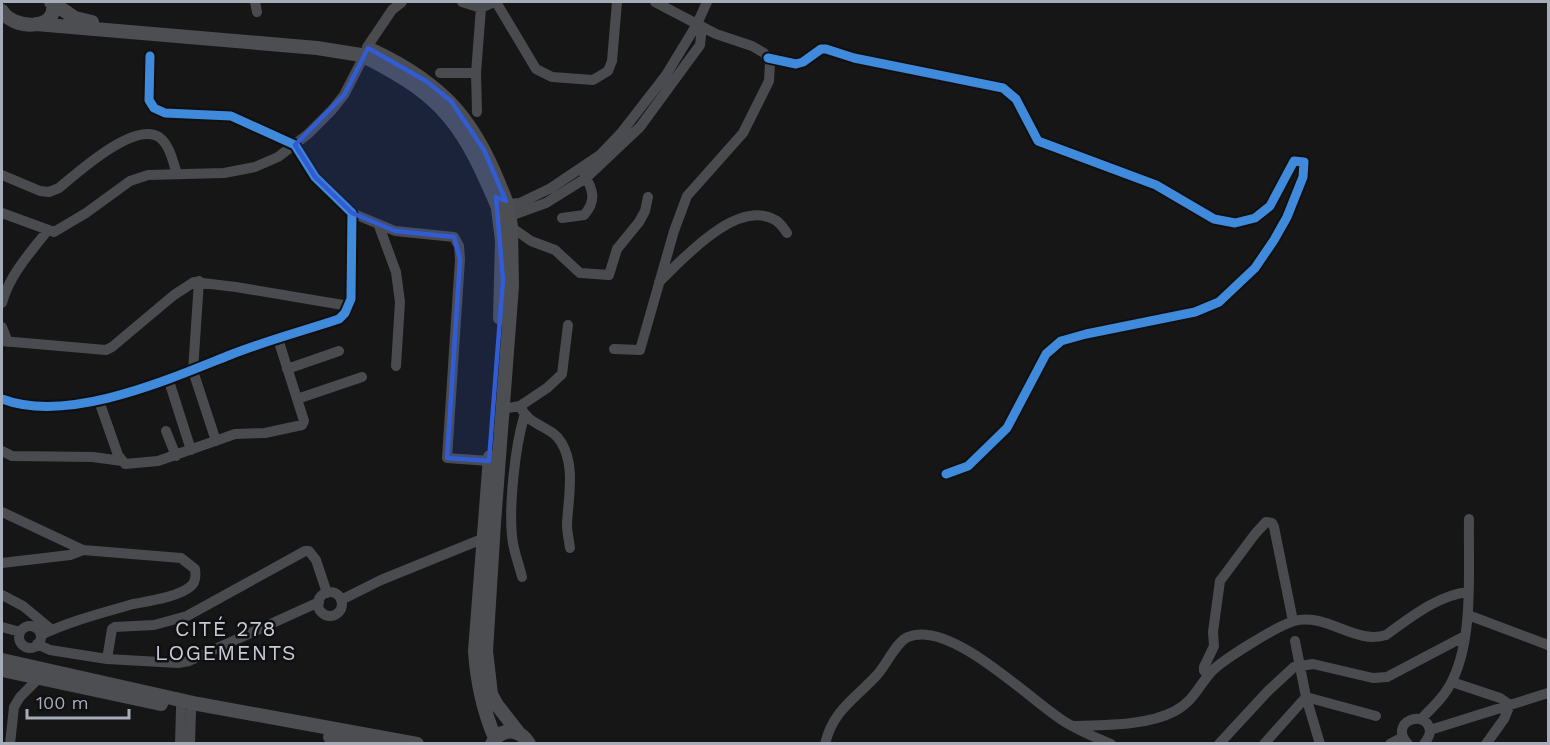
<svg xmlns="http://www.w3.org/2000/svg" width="1550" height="745" font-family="'Work Sans',sans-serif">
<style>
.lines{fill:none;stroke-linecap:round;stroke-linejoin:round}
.minor{stroke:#494b4f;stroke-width:10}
.major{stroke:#4c4e51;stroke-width:14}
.cycleway-casing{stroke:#101012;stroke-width:13}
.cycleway{stroke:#408adc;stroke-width:9}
.marked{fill:#315cd3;fill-opacity:0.2;stroke:#315cd3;stroke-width:4.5;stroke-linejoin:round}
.labels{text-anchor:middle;stroke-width:5;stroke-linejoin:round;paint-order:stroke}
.neighbourhood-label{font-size:21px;letter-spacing:1.5px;fill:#c7cbd4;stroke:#101012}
</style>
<rect width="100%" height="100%" fill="#161616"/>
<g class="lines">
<path class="minor" d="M255 2 257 12
M462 2 481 8
M496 2 536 69 552 77 593 80 608 71 612 61 617 2
M367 47 392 10 402 2
M768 58 796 64 803 62 821 49H826L854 58 1003 88 1016 99 1038 141 1156 185 1214 219 1235 223 1255 218 1270 206 1294 161 1304 162 1303 177 1287 217 1274 240 1255 268 1219 302 1195 312 1086 334 1061 341 1046 354 1007 428 968 466 946 474
M440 73H476
M477 112 476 73 481 8 494 2
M2 175 40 191 49 192 59 188C77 173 134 121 159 137 170 145 173 162 177 174
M508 204 520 203 551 188 600 155 621 133 666 75 697 24 707 2
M2 213 54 232 86 213 130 181 148 175 224 173 255 167 278 157 308 134 332 110 344 95 363 58
M352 213 395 231 454 237 459 246 460 259 447 458 489 461
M510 216 546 203 586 178 640 127 700 45 702 27
M562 218 584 215C597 201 593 189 584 174
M379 226 396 272 400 302 396 366
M511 227 531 241 555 250 580 273 609 275 617 249 639 222 645 211 648 197
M199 281 193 371 216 441
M659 282C683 259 737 198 775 220 780 222 784 229 787 233
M2 303C10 274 30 253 48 230
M2 327 8 342
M2 341 106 350 112 347 174 295 194 282 236 287 349 306
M614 349 640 350 674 231 687 196 743 133 769 81 770 63 764 53 752 46 716 34 655 2
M287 369 339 351
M168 378 191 450
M2 399C68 424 167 380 230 355 265 341 303 331 339 319L345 313 351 299 352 213 315 177 295 145 231 116 165 113 154 108 149 100 150 56
M297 399 362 377
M99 401 118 455 125 464 158 461 235 434 265 433 302 425 304 421 278 339
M520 406C529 427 551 425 561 442 576 466 568 498 567 525 567 532 569 540 570 548
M502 409 520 406 547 388 562 374 568 325
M166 431 176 456
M2 451 12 456 93 457 122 461
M2 512 83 550 181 558 195 569C196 576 196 582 191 586 179 597 149 601 133 604 102 613 70 621 41 635
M2 563 70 555 83 550
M522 577C519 564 513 550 512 536 509 505 515 447 524 417
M318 604a12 12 0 1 1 24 0a12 12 0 1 1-24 0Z
M2 595 23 606 52 630
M341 600 381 580 482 539
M1468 615 1548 645
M19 637a11 11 0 1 1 22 0a11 11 0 1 1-22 0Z
M2 627 20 632
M1295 641 1306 697 1320 744
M37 644 50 650 107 659 178 663 189 661 319 602
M107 659 112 629 115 627 154 625 187 616 305 551H309L316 560 327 593
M1209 674 1204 671V667L1214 646 1213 632 1220 581 1255 534 1266 522 1272 523 1274 527 1293 621
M1452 682 1500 698 1510 705 1504 719 1486 744
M1421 719C1433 707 1446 695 1453 679 1474 635 1468 568 1469 519
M1072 726C1104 725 1147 726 1175 711 1194 701 1199 685 1212 671 1224 659 1277 626 1294 621 1326 612 1355 645 1386 635 1410 618 1438 595 1468 592
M1430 730 1548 693
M10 744 14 707 20 697 39 678
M180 744 181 708
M190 744 191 711
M825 744C833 710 855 699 877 675 886 665 897 641 908 637 950 619 1029 699 1062 720 1077 730 1094 737 1111 744
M1219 744 1268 691 1294 667 1313 664 1373 678 1387 677 1465 636
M1264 744 1306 697 1376 716
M1390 744 1403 737
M1408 744C1387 722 1427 707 1430 731 1430 736 1427 740 1424 744"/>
<path class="major" d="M53 3 75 18 92 22
M2 11C12 29 58 32 53 3L51 2
M36 24 317 48 361 55
M372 50C449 86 476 123 506 201
M369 59C446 98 464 128 497 205
M508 207 511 227 512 286 494 523 486 651 491 694 497 705 518 732
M498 209 502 241 500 318
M490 457 475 651C477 682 483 710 495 738
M2 660 198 704 417 744
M2 670 161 704
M330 737 363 744
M492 744C501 727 520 728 529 744"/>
<g class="cycleway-casing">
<path id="cycleway" d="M768 58 796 64 803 62 821 49H826L854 58 1003 88 1016 99 1038 141 1156 185 1214 219 1235 223 1255 218 1270 206 1294 161 1304 162 1303 177 1287 217 1274 240 1255 268 1219 302 1195 312 1086 334 1061 341 1046 354 1007 428 968 466 946 474
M2 399C68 424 167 380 230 355 265 341 303 331 339 319L345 313 351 299 352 213 315 177 295 145 231 116 165 113 154 108 149 100 150 56"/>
</g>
<use href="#cycleway" class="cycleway"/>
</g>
<path class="marked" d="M368 48 426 81 451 101 484 150 506 201 496 197 503 280 489 461 447 458 460 259 454 237 395 231 352 213 315 177 295 145 344 95Z"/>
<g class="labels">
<g class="neighbourhood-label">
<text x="226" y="636">CITÉ 278<tspan x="226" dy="24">LOGEMENTS</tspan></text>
</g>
</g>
<rect width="1550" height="745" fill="none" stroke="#a5adb8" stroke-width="6"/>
<path d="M27 709v9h102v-9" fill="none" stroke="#a5adb8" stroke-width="3"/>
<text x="36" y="709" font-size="18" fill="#a5adb8" stroke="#101012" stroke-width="4.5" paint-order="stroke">100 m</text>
</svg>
